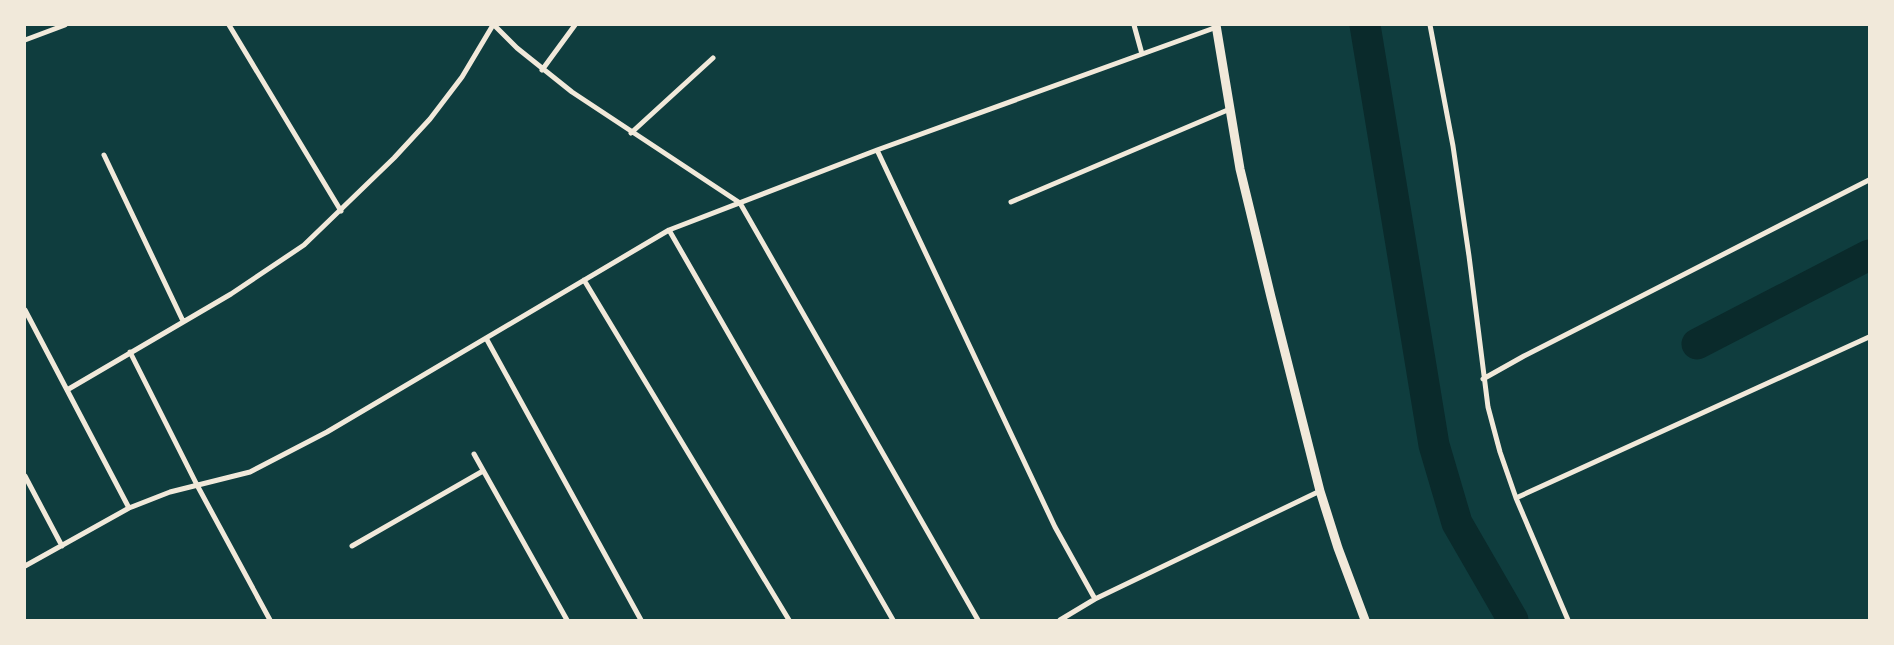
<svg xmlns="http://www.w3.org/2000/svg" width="1894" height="645" font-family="'Playfair Display',serif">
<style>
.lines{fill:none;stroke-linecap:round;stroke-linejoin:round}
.canal{stroke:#0a2a2b;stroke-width:31}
.minor{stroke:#f1e9da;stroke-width:5}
.tertiary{stroke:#f1e9da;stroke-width:9}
</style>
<rect width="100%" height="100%" fill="#0f3d3e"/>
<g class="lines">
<path class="canal" d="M1365 25 1434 445 1457 523 1513 620
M1697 344 1869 255"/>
<path class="minor" d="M229 25 341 211
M494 25 517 48 572 92 740 203 978 620
M1134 25 1142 54
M1430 25 1453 146 1469 256 1488 407 1500 452 1516 498 1568 620
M25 40 65 25
M542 70 575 25
M631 133 713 58
M877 150 1055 527 1095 599
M104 155 183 321
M1011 202 1230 109
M669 230 893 620
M584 280 789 620
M25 310 129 508
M486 338 641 620
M130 352 197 485 270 620
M1483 379 1524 356 1869 180
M67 390 231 294 304 245 394 158 430 119 462 77 493 25
M474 454 567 620
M25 476 62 546
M1516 498 1869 337
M352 546 483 471
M25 566 129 508 170 492 250 472 327 432 669 230 877 150 1217 27
M1060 620 1095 599 1320 491"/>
<path class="tertiary" d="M1216 25 1240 169 1271 297 1320 491 1338 548 1365 620"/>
</g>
<rect width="1894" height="645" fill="none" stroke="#f1e9da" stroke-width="52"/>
</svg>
